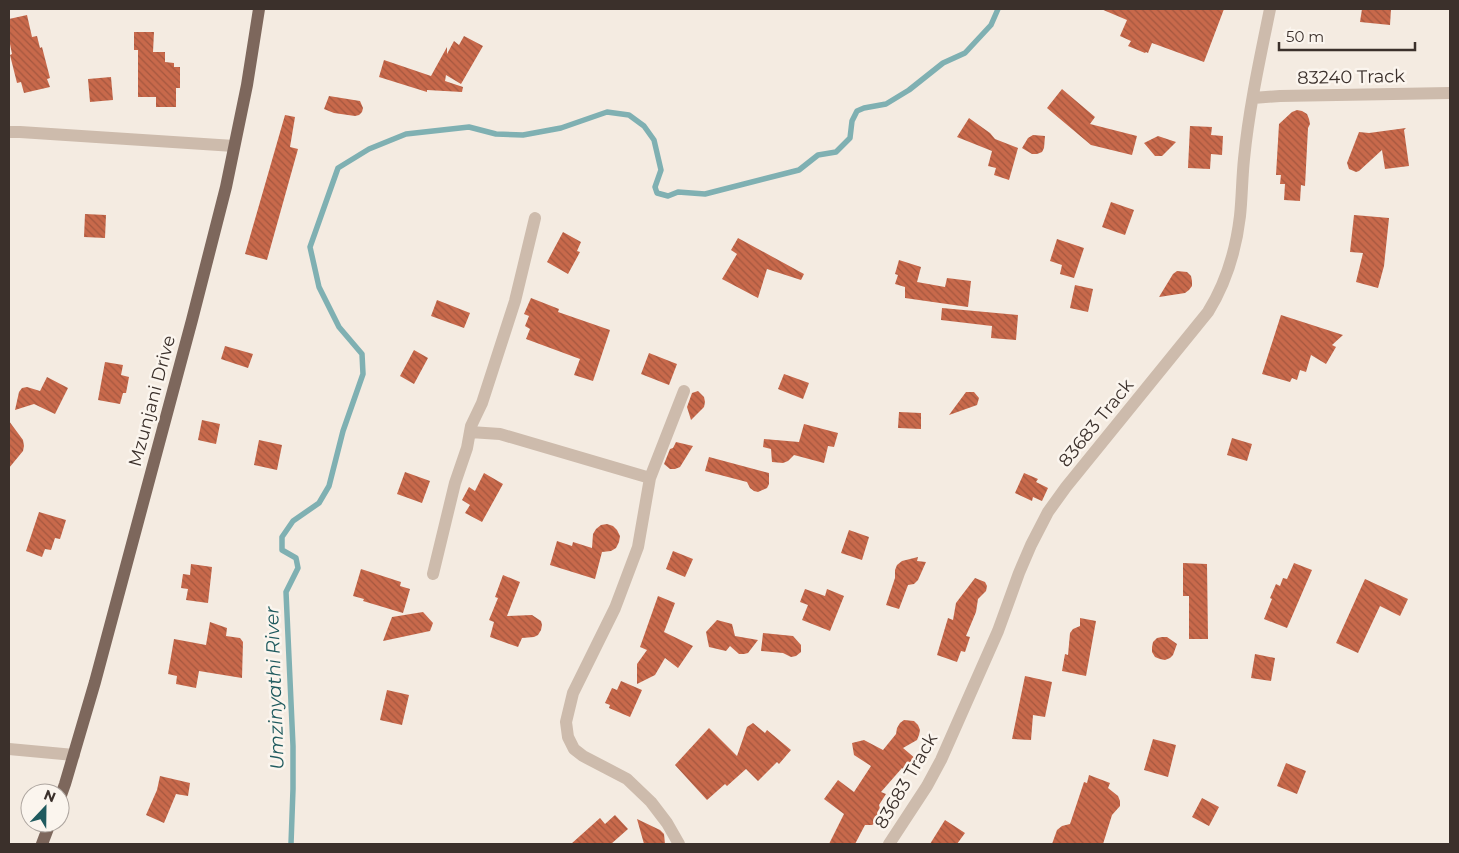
<svg xmlns="http://www.w3.org/2000/svg" width="1459" height="853" font-family="Montserrat,sans-serif">
<style>
.lines{fill:none;stroke-linecap:round;stroke-linejoin:round}
.stream{stroke:#7fb0b2;stroke-width:5.5}
.building{fill:url(#building-back-hatch)}
.minor{stroke:#cdbbac;stroke-width:12}
.major{stroke:#7d675c;stroke-width:12}
.labels{text-anchor:middle;stroke-width:5;stroke-linejoin:round;paint-order:stroke}
.street-label{font-size:18px;fill:#3b302b;stroke:#fbf5ee}
.water-label{font-size:19px;font-style:italic;fill:#1f5a5e;stroke:#fbf5ee}
</style>
<defs>
<pattern id="building-back-hatch" width="6" height="6" patternUnits="userSpaceOnUse" patternTransform="scale(1.25)"><rect width="6" height="6" fill="#c8694b"/><path d="M-1 5l2 2M0 0l6 6M5-1l2 2" fill="none" stroke="#a4573f"/></pattern>
</defs>
<rect width="100%" height="100%" fill="#f4ebe1"/>
<g class="lines">
<path class="stream" d="M291 844 293 789V746L286 592 298 568 296 558 282 550V537L293 521 319 503 329 486 343 431 363 374 362 354 339 327 319 287 310 247 338 168 369 149 406 134 469 127 496 134 523 135 561 128 607 112 629 115 644 126 654 140 661 170 655 187 657 193 668 196 678 192 705 194 799 170 818 155 836 152 850 138 852 121 857 111 864 108 886 104 909 90 943 63 965 53 991 25 998 9"/>
</g>
<path class="building" d="M1101 9H1224L1204 62 1152 43 1148 53 1146 52 1145 53 1128 46 1131 41 1120 36 1127 20Z
M1362 9H1391L1390 25 1360 22Z
M27 15 32 37 37 36 40 48 42 47 50 78 47 79 50 87 24 93 21 82 17 83 10 55 12 54 9 39V19Z
M134 32H154L153 52H165V62L174 63V67H180V88H176V107H156V97H138V50H134Z
M464 36 483 46 461 84 446 75 445 81 463 87 462 92 427 90V92L379 77 384 60 431 76 447 47V54L454 41 459 45Z
M111 77 113 100 90 102 88 79Z
M1062 89 1095 117 1090 124 1137 136 1132 155 1091 145 1047 108Z
M329 96 360 101 363 108 362 112 359 115 355 116 334 113 324 109Z
M1297 110 1302 111 1307 114 1309 119 1310 124 1308 128 1305 186 1301 185 1300 201 1284 200 1285 184H1280L1281 175H1276L1279 124 1292 112Z
M285 115 295 117 290 147 298 149 267 260 245 254Z
M969 118 990 133 995 139 1018 148 1009 180 994 175 996 168 988 166 992 151 957 137Z
M1190 126 1212 127 1211 135 1223 136 1222 155 1211 154 1210 169 1188 168Z
M1406 128 1404 130 1409 166 1385 169 1382 150 1359 171 1356 172 1349 169 1347 163 1359 132 1369 133Z
M1033 135 1045 136 1044 148 1042 152 1037 154H1032L1022 148 1028 138Z
M1158 136 1176 142 1162 156H1155L1144 143Z
M1111 202 1134 210 1125 235 1102 227Z
M85 214 106 215 105 238 84 237Z
M1354 215 1389 218 1384 266 1378 288 1356 282 1363 253 1350 252Z
M563 232 581 242 577 251 580 252 568 274 547 262Z
M738 238 804 274 801 280 767 269 758 298 722 279 737 254 731 250Z
M1057 239 1084 248 1074 278 1060 274 1062 265 1050 261Z
M899 260 921 267 917 282 945 287 947 278 971 281 968 307 905 298V287L895 284 898 275 895 274Z
M1177 271 1187 272 1191 276 1192 281V286L1189 290 1185 293 1159 297 1173 274Z
M1075 285 1093 289 1088 312 1070 308Z
M531 298 559 309 558 312 610 330 593 381 574 375 580 359 526 339 530 329 525 326 529 316 524 314Z
M437 300 470 313 464 328 431 316Z
M942 308 1018 315 1016 340 991 338 992 326 941 320Z
M1281 315 1343 335 1332 345 1336 347 1326 364 1311 355 1306 372 1300 370 1297 380 1292 378 1290 382 1262 374Z
M225 346 253 354 248 368 221 359Z
M414 350 428 358 414 384 400 376Z
M649 353 677 364 669 385 641 374Z
M105 362 123 365 121 375 129 377 126 393H123L120 404 98 400Z
M784 374 809 383 803 399 778 389Z
M47 377 68 388 55 414 34 404 15 410 19 392 22 388 27 387 40 391Z
M698 391 704 397 705 402 704 407 691 420 687 407 692 393Z
M966 392H974L979 398 977 405 949 415Z
M899 412 921 413V429L898 428Z
M202 420 220 424 216 444 198 440Z
M9 421 23 440 24 446 23 451 9 468Z
M804 424 838 433 834 447 828 446 824 463 794 455 788 461 783 463 772 462 771 449 763 447 764 439 799 442Z
M1232 438 1252 444 1247 461 1227 455Z
M259 440 282 445 277 470 254 465Z
M676 442 693 446 680 467 675 469H670L664 464 670 449 673 448Z
M709 457 769 473V484L767 488 758 492 754 491 750 488 747 482 705 471Z
M405 472 430 481 422 503 397 494Z
M484 473 503 484 482 522 465 513 470 505 462 500 469 487 475 491Z
M1024 473 1038 479 1036 482 1048 488 1042 501 1033 497 1032 501 1015 493Z
M39 512 66 520 60 539 55 538 51 550 45 549 42 557 26 551Z
M607 524 613 526 617 530 620 536 619 542 616 548 611 551 602 552 595 579 550 565 557 541 572 546 573 542 592 548 593 534 596 529 601 525Z
M849 530 869 537 862 560 841 553Z
M673 551 693 559 685 577 666 569Z
M918 557 917 561 926 562 918 580 914 584 908 585 899 609 886 605 895 578V570L897 565 902 561Z
M1183 563 1207 564 1208 639H1189V596H1183Z
M1294 563 1312 570 1287 628 1264 619 1272 599 1270 598 1276 584 1280 586 1283 578 1287 579Z
M191 564 212 567 208 603 186 600 188 589 181 588 183 574 190 575Z
M361 569 401 582 400 586 410 589 403 613 363 601 364 599 353 596Z
M503 575 520 582 507 616 532 615 541 621 542 625 541 630 538 635 534 637 522 638 518 647 490 637 494 622 489 620 498 598 495 597Z
M975 578 985 582 987 586 986 591 978 599 976 612 966 636 970 637 965 652 961 651 957 662 937 655 948 618 953 620 956 603Z
M1365 579 1408 599 1400 616 1380 606 1358 653 1336 643Z
M805 589 825 596 827 589 844 596 830 631 802 620 808 605 800 602Z
M658 596 675 603 664 632 693 646 678 668 665 658 655 675 637 684V664L647 650 640 647Z
M423 612 433 623 430 631 383 641 392 617Z
M1080 618 1096 621 1086 676 1062 671 1065 654 1068 655 1070 633 1073 629 1080 626Z
M717 620 732 624 735 636 758 640 748 653 744 654H739L730 646 726 651 709 647 706 632Z
M210 622 227 628 226 636 240 638 243 642 242 678 199 671 196 688 176 684 177 676 168 674 174 639 206 645Z
M763 633 793 636 801 645V652L796 656 791 657 783 653 761 651Z
M1162 637H1167L1177 644 1173 655 1170 658 1165 660 1160 659 1155 657 1152 652V647L1153 642 1157 638Z
M1255 654 1275 658 1271 681 1251 678Z
M1025 676 1052 682 1045 717 1033 715 1031 740 1012 739Z
M621 681 642 690 630 717 609 708 610 705 605 703 612 688 617 690Z
M387 690 409 695 402 725 380 720Z
M904 720 914 721 918 725 920 730 919 735 917 740 903 748 916 759 905 771 902 768 881 792 886 794 879 805 881 813 880 818 877 822 872 825H865L855 844H829L844 814 824 799 838 780 854 792 871 766 854 755 852 743 864 740 883 750 896 734 897 728 900 723Z
M753 723 765 733 767 730 791 750 779 764 777 762 758 781 746 769 727 786 725 784 707 800 675 765 709 728 737 756 747 727Z
M1153 739 1176 745 1168 777 1144 770Z
M1286 763 1306 771 1297 794 1277 786Z
M1089 775 1110 783 1108 788 1118 796 1120 801V806L1112 815 1103 844H1052L1057 830 1062 826 1070 824 1084 782 1087 783Z
M160 776 190 783 188 796 176 794 164 823 146 815 157 790Z
M1202 798 1219 807 1209 826 1192 817Z
M615 815 628 829 611 844H571L600 818 605 824Z
M637 819 660 830 664 834 665 844H644Z
M945 820 965 833 957 844H930Z"/>
<g class="lines">
<path class="minor" d="M1253 98 1280 96 1450 93
M9 132H20L234 146
M470 432 500 434 650 478
M433 574 455 483 467 448 471 426 482 403 515 301 535 218
M9 749 74 755
M679 844 667 823 651 802 627 779 583 756 574 749 568 737 566 722 573 693 615 608 638 547 650 478 684 391
M889 844 927 786 941 760 998 631 1019 573 1031 545 1048 512 1066 487 1208 312C1226 283 1236 250 1240 216 1242 197 1242 178 1244 159 1249 108 1260 58 1270 9"/>
<path class="major" d="M60 798 65 784 95 682 192 320 226 187 247 85 259 9
M42 844 50 823"/>
</g>
<g class="labels">
<g class="street-label">
<text transform="translate(1351 77) rotate(-1)" y="6">83240 Track</text>
<text transform="translate(152 401) rotate(-75)" y="6">Mzunjani Drive</text>
<text transform="translate(1096 423) rotate(-51)" y="6">83683 Track</text>
<text transform="translate(906 781) rotate(-60)" y="6">83683 Track</text>
</g>
<g class="water-label">
<text transform="translate(274 688) rotate(-92)" y="7">Umzinyathi River</text>
</g>
</g>
<rect width="1459" height="853" fill="none" stroke="#3b302b" stroke-width="20"/>
<g transform="translate(45 808) rotate(22)"><circle r="24" fill="#fbf5ee" stroke="#aea6a0"/>
<path d="M0-4L9 19L0 12L-9 19Z" fill="#1f5a5e"/>
<text y="-8" font-size="14" font-weight="bold" text-anchor="middle" fill="#3b302b">N</text>
</g>
<path d="M1279 42v8h136v-8" fill="none" stroke="#3b302b" stroke-width="2.5"/>
<text x="1286" y="42" font-size="15" fill="#3b302b" stroke="#fbf5ee" stroke-width="4" paint-order="stroke">50 m</text>
</svg>
